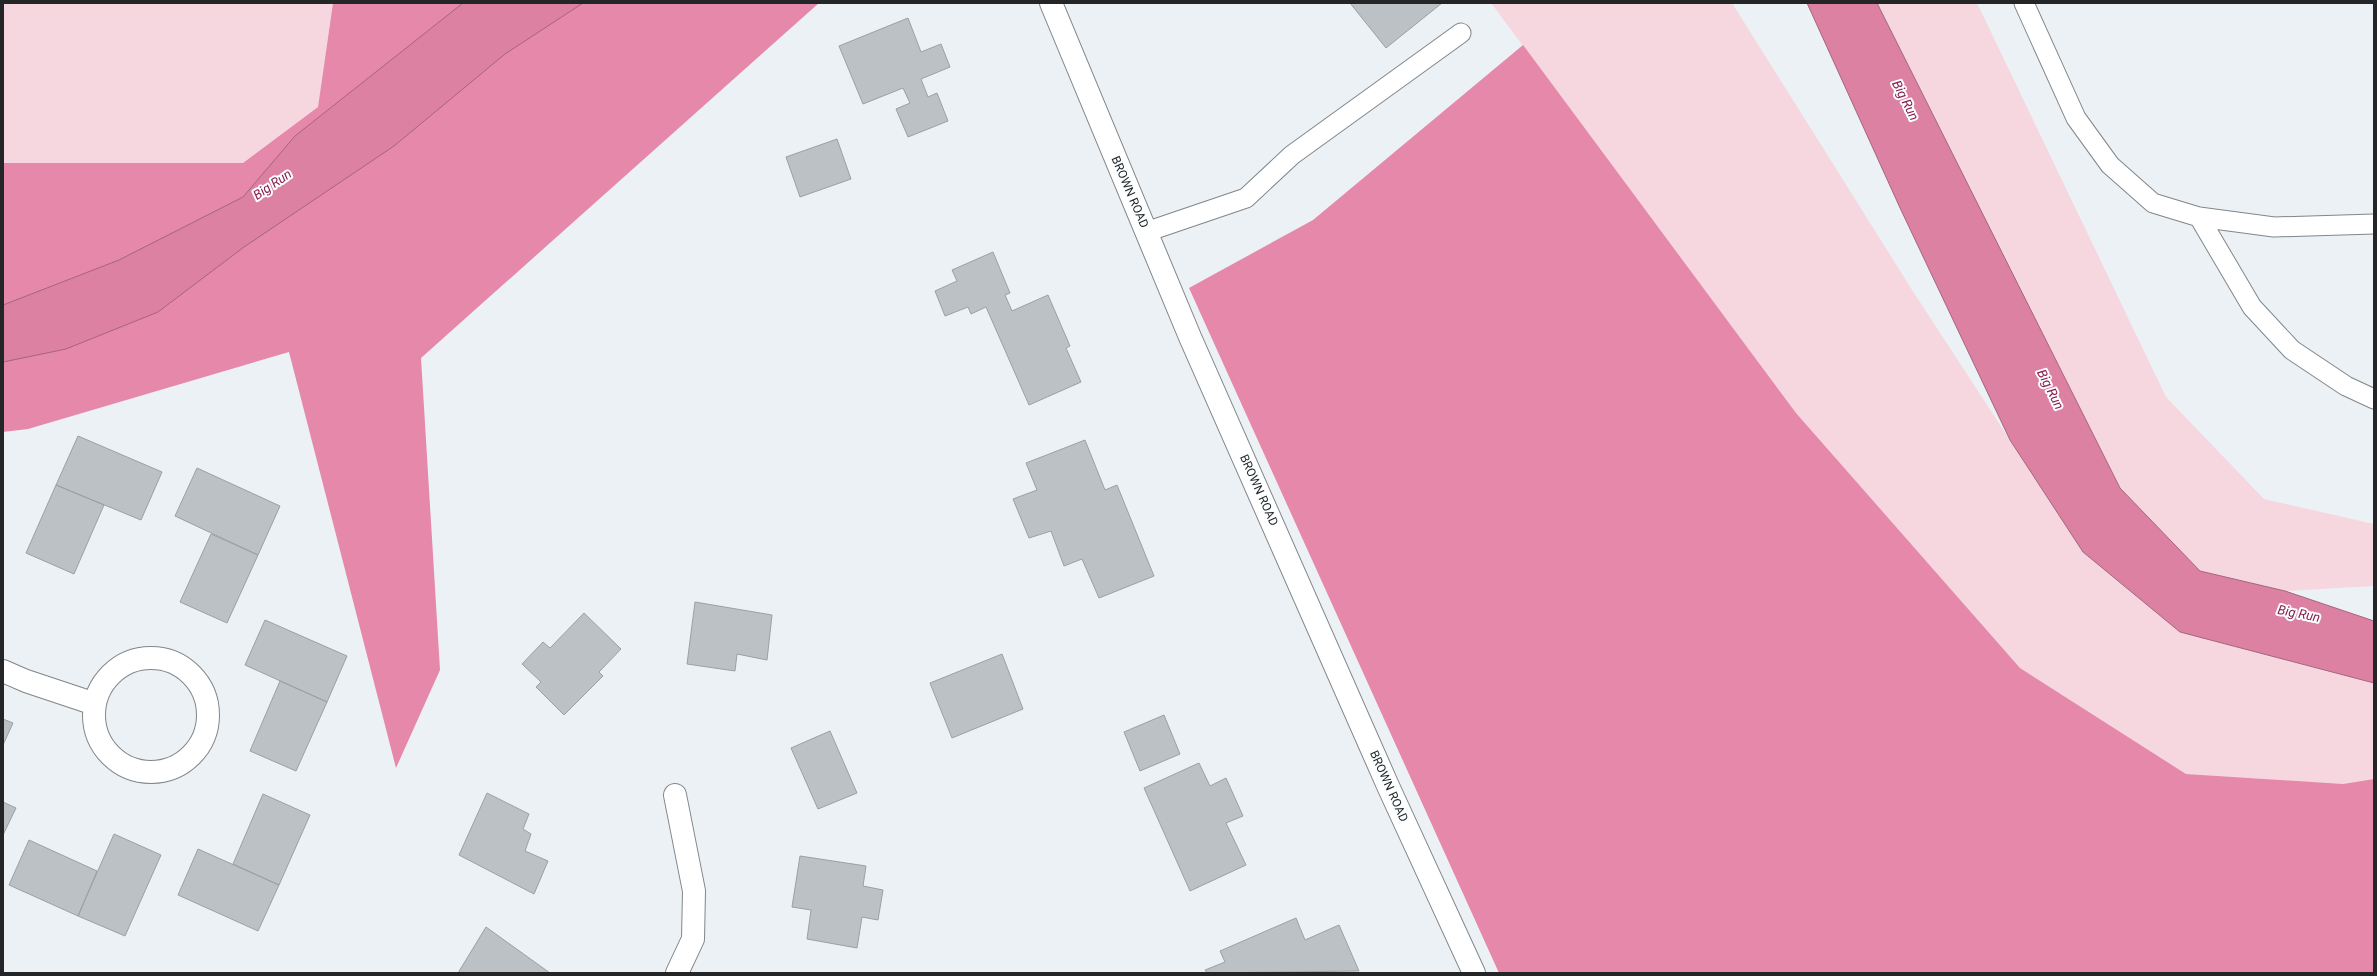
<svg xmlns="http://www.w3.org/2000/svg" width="2377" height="976" font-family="Roboto,sans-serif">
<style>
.green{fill:#f6d7e0}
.forest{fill:#e588a9}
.water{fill:#dd81a2;stroke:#a5657d}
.building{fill:#bbc1c4;stroke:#9aa0a3}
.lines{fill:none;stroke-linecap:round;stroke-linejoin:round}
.service-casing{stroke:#818689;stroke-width:21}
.minor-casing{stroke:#818689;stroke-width:24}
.service{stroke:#fff;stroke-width:19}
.minor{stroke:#fff;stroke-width:22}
.labels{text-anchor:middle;stroke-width:4;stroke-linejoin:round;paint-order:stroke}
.street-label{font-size:12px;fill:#232527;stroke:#fbfeff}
.water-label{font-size:13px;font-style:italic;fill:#8a1e4f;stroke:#fbfeff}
</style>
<rect width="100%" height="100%" fill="#ebf1f5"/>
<path class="green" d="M3 3H333L318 107 243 163H3Z
M1491 3H1732L1914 293 2083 552 2180 632 2374 683V779L2343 784 2186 774 2020 668 1796 413Z
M1877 3H1977L2166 397 2264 499 2374 524V586L2285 591 2200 571 2120 488Z"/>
<path class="forest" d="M333 3H819L421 358 440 670 396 768 289 352 28 429 3 432V163H243L318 107Z
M1523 45 1796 413 2020 668 2186 774 2343 784 2374 779V973H1499L1189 288 1313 220Z"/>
<path class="water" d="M463 3H583L505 54 394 146 244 247 158 312 66 349 3 362V305L119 260 243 197 295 136Z
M1807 3H1877L2120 488 2200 571 2285 591 2374 621V683L2180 632 2083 552 2010 440 1901 210Z"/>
<path class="building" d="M1350 3H1442L1386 48Z
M908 18 921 52 941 44 950 67 921 79 928 97 937 93 948 121 908 137 896 109 910 103 903 88 863 104 839 46Z
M837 139 851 179 800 197 786 157Z
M993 252 1010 293 1005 295 1012 311 1048 295 1070 346 1066 348 1081 382 1029 405 986 307 971 314 968 307 945 316 935 291 957 281 952 270Z
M78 436 162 472 141 520 56 485Z
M1085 440 1105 490 1117 485 1154 576 1099 598 1082 559 1064 566 1051 531 1029 538 1013 499 1037 490 1026 463Z
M197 468 280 506 258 555 175 516Z
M56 485 104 505 74 574 26 553Z
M211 534 258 555 227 623 180 602Z
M695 602 772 615 767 660 737 654 735 671 687 664Z
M584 613 621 649 599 672 603 676 564 715 536 687 541 682 522 664 543 642 550 648Z
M265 620 347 656 327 702 245 665Z
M1002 654 1023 709 952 738 930 683Z
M280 681 327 702 296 771 250 751Z
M1164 715 1180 754 1140 771 1124 732Z
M3 719 13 723 3 745Z
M830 731 857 793 818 809 791 748Z
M1199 763 1210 786 1226 778 1243 816 1226 823 1246 865 1190 891 1144 788Z
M487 793 529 814 523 829 531 834 525 851 548 861 534 894 459 855Z
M263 794 310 815 279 885 233 864Z
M3 802 16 808 3 835Z
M114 834 161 855 125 936 78 916Z
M29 840 97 871 78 916 9 885Z
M198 849 279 885 258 931 178 895Z
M800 856 866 866 863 886 883 890 878 920 862 917 857 948 807 939 811 910 792 907Z
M1296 918 1305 940 1339 925 1359 971 1207 973 1205 970 1225 962 1220 951Z
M486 927 550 973H458Z"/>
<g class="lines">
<g class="service-casing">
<path id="service" d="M2024 3 2076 118 2110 165 2153 203 2199 217 2274 227 2374 224
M2199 217 2252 307 2292 350 2346 386 2374 399
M1146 232 1246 198 1292 155 1461 33"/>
</g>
<g class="minor-casing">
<path id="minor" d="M1051 3 1190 337 1388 786 1474 973
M94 715a57 57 0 1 1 114 0a57 57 0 1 1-114 0Z
M3 671 26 681 95 704
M675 795 694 891 693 939 677 973"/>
</g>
<use href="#service" class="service"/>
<use href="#minor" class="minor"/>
</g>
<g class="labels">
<g class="street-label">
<text transform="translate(1130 192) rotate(67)" y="4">BROWN ROAD</text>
<text transform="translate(1259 490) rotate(66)" y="4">BROWN ROAD</text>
<text transform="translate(1389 786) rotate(66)" y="4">BROWN ROAD</text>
</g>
<g class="water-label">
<text transform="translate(1906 100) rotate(63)" y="5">Big Run</text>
<text transform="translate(272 184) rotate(-34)" y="5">Big Run</text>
<text transform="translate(2051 389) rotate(63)" y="5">Big Run</text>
<text transform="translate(2299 613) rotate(11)" y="5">Big Run</text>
</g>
</g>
<rect width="2377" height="976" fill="none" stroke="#232527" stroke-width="8"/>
</svg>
